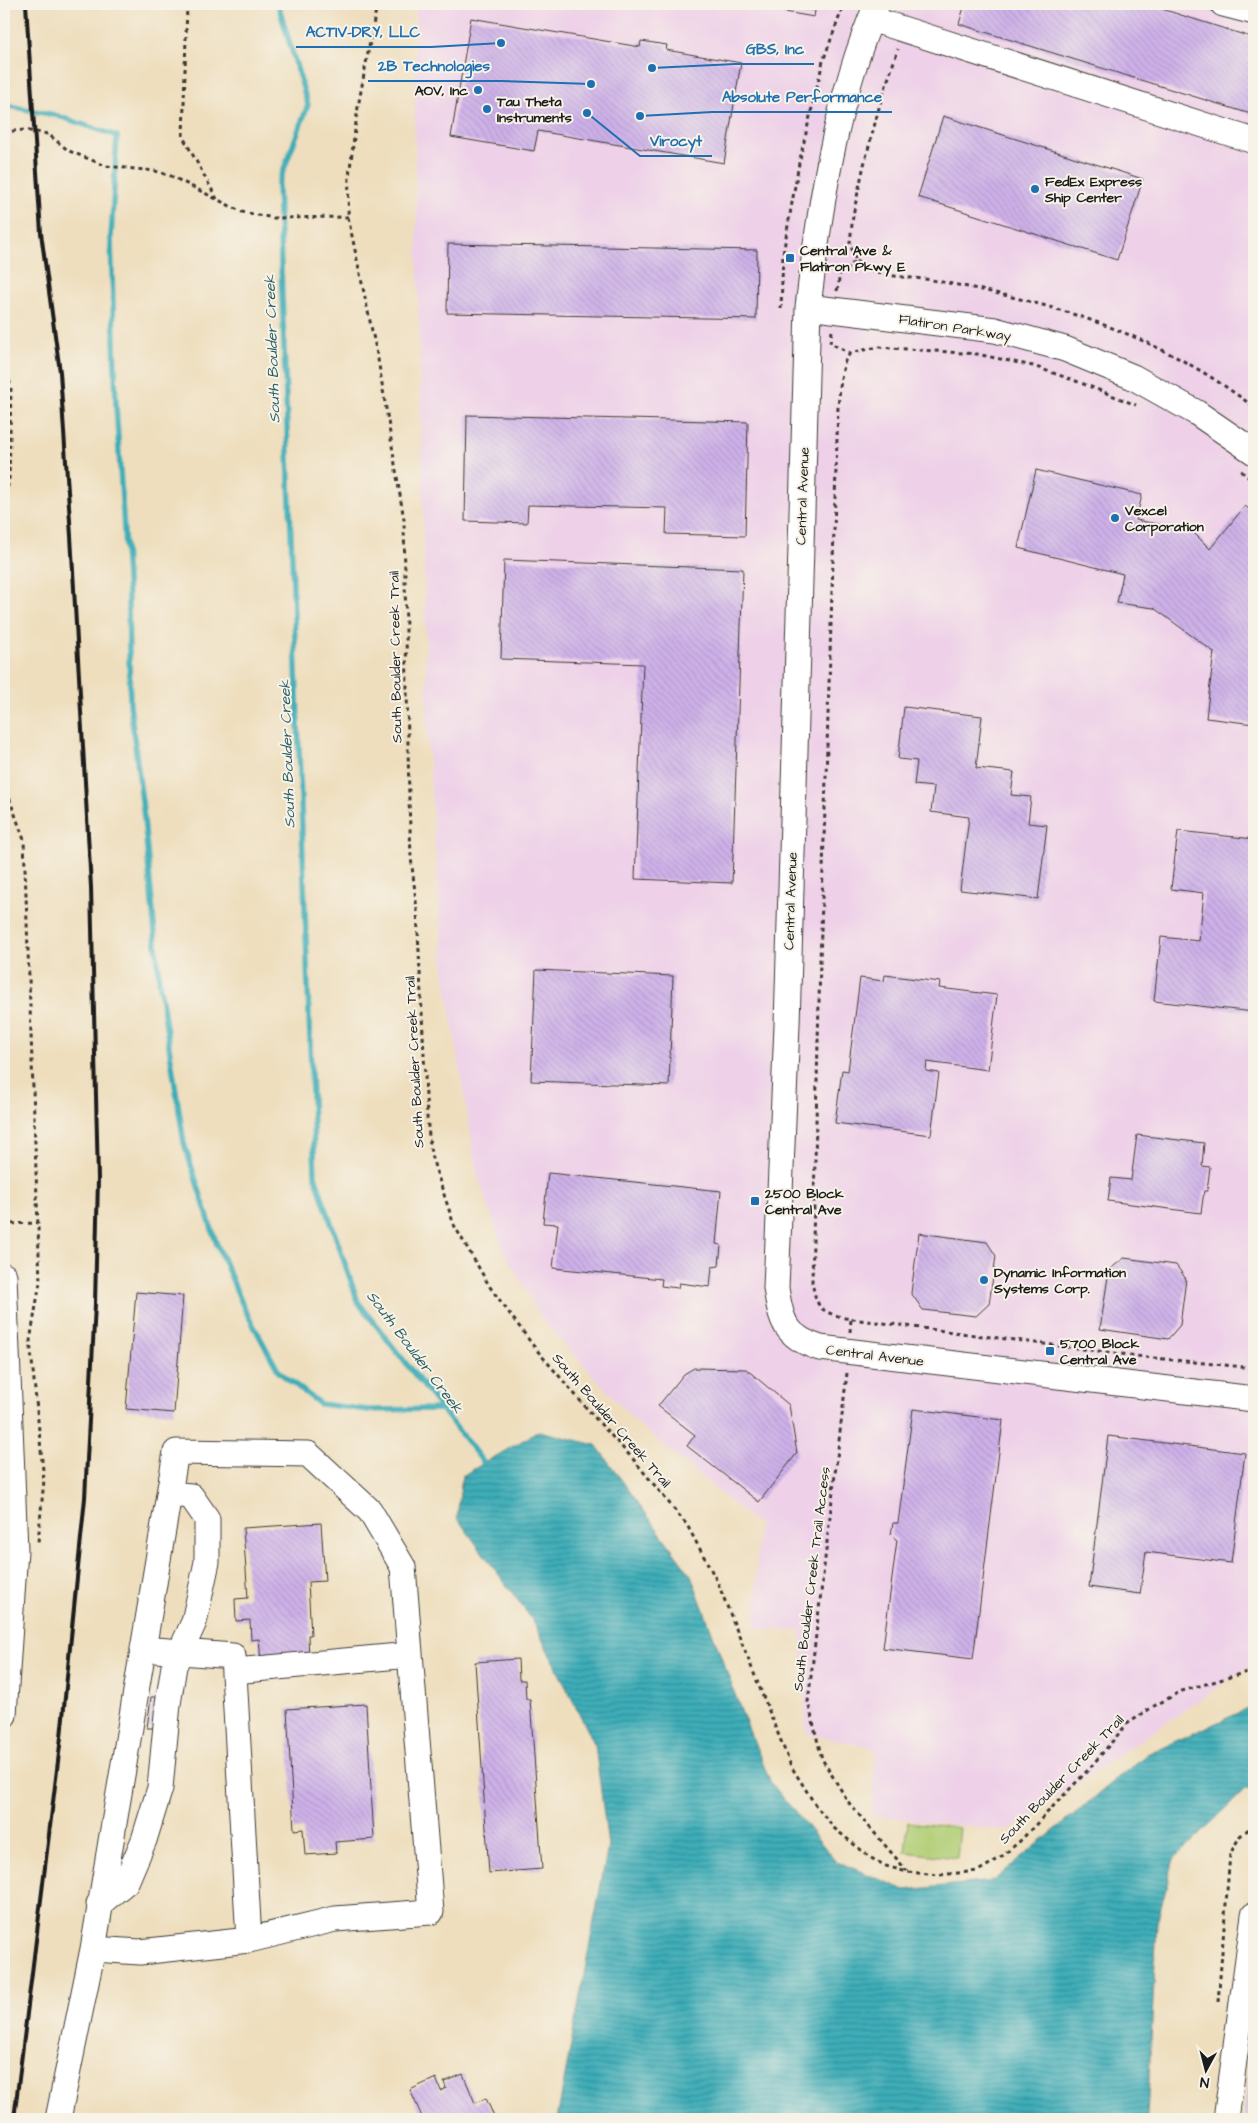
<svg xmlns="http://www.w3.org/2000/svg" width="1258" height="2123" font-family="'Architects Daughter',sans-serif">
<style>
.built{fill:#eed0e8}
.industrial{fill:#ccbed4}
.grass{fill:#b0ce75;stroke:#667548}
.water{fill:url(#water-rules);stroke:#2c646a}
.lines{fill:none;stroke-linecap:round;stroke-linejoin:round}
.stream{stroke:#3dadb8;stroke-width:5.5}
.building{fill:url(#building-back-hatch)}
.minor-casing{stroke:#3c3934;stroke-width:27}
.path{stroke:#3c3934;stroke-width:3;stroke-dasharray:4 4;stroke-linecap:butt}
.minor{stroke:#fff;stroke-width:25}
.rail{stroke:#1c1c1c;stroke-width:4}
.poi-dot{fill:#1f6fb2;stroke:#f7f3e8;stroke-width:2}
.labels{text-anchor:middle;stroke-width:4;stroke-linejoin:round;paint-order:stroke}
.poi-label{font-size:14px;font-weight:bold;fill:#1c1c1c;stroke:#f7f3e8;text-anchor:start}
.street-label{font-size:14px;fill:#1c1c1c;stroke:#f7f3e8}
.water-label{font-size:15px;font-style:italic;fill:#2b5d62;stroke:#f7f3e8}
.leader{fill:none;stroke:#1f6fb2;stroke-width:2}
.callout-dot{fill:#1f6fb2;stroke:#f7f3e8;stroke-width:2}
.callout-label{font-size:15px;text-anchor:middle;font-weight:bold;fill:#1f6fb2;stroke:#f7f3e8;stroke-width:4;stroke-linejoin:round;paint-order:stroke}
</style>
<defs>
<pattern id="water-rules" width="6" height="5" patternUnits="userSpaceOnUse" patternTransform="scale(1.25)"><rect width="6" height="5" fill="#3dadb8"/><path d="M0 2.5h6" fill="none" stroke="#328c95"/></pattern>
<pattern id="building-back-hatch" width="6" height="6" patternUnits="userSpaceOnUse" patternTransform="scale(1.25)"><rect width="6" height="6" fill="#ceb1e9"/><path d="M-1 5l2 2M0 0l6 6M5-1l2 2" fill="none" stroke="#b098c7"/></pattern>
</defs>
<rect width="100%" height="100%" fill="#f7f3e8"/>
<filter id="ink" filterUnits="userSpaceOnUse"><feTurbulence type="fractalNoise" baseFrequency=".02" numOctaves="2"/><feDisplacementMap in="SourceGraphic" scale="10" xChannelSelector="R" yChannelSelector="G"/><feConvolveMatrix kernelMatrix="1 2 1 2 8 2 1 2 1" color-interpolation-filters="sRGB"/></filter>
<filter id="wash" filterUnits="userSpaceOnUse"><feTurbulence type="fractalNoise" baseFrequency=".0096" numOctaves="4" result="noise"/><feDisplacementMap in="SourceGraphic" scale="20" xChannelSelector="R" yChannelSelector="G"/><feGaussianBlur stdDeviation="1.12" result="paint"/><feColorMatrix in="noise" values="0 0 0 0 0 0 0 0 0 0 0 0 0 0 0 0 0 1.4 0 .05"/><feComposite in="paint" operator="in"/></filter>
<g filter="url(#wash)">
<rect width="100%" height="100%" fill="#eedebd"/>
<path class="built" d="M416 4H1254V1663L1007 1831 872 1815 875 1748 806 1734 801 1631 755 1628 758 1525 637 1423 543 1321 503 1249 477 1174 444 971 428 747 415 141Z"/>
<path class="industrial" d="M1254 2028V2119H1243L1251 2049Z"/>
<path class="grass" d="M908 1822 960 1828 957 1858 905 1852Z"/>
<path class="water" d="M539 1431 596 1445 691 1575 743 1716 771 1783 836 1861 905 1890 993 1881 1147 1754 1254 1706V1788L1245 1790 1174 1859 1157 1922 1147 2119H557L608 1846 595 1745 533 1621 457 1518 462 1476Z"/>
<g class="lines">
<path class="stream" d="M278 4 308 105 278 185 315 1176 358 1302 483 1462
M4 105 55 115 117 136 111 238 116 405 128 595 130 704 144 818 160 987 184 1143 216 1242 244 1308 279 1372 320 1404 368 1410 441 1409"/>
</g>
<g id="blocks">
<path class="building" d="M739 4H816L814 17Z
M965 4H1146L1254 38V115L959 24Z
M471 18 640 47 641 41 667 45 666 50 741 63 724 163 538 131 534 151 451 137Z
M943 116 1143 179 1117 260 918 197Z
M448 244 757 250 756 319 447 313Z
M467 415 748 422 745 536 666 534 667 508 528 505 527 523 465 521Z
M1036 470 1142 495 1136 520 1192 531 1210 549 1245 506 1254 513V724L1206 718 1214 652 1154 608 1117 603 1123 574 1018 548Z
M504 560 743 569 732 883 635 879 643 664 501 659Z
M904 707 982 716 976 768 1014 772 1011 795 1031 797 1028 823 1047 825 1038 899 960 890 969 817 931 812 934 787 914 785 917 761 898 759Z
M1178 831 1254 839V1012L1154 1001 1161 937 1199 941 1204 893 1171 889Z
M536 970 673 976 669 1086 531 1081Z
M885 975 940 982 939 988 997 995 988 1070 927 1062 926 1071 939 1073 931 1135 835 1123 842 1070 848 1071 860 978 884 981Z
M1137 1135 1204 1143 1202 1166 1210 1167 1207 1191H1204L1201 1213 1108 1201 1111 1178 1131 1180Z
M548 1173 721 1191 716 1244 721 1245 719 1266 712 1267 710 1287 679 1283 678 1288 661 1286 662 1279 553 1268 558 1224 543 1223Z
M919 1233 987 1242 996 1256 989 1304 976 1316 923 1310 911 1293Z
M1124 1258 1176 1265 1186 1279 1180 1325 1168 1339 1100 1329 1109 1270Z
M136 1292 183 1296 174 1413 126 1409Z
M694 1368 746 1369 789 1405 797 1453 759 1502 687 1446 695 1435 658 1406 684 1374Z
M913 1409 1003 1420 973 1659 883 1648 897 1540 891 1535 893 1523H898Z
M1108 1436 1245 1453 1231 1563 1146 1552 1140 1594 1089 1587Z
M321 1523 325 1581 308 1582 311 1635H308L309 1659 261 1662 259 1639 251 1640 250 1620 236 1621 235 1599 248 1598 243 1528Z
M518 1659 519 1680H525L526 1699H530L542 1869 489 1873 475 1662Z
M151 1697H160L156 1728H147Z
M366 1704 374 1839 335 1842 336 1853 305 1855 303 1829 294 1830 287 1709Z
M463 2074 475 2103 486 2098 495 2119H423L410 2090 436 2078 441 2091 446 2088 444 2082Z"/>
</g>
</g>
<g filter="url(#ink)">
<use href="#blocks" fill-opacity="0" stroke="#3c3934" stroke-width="1"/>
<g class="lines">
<g class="minor-casing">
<path id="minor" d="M877 4C836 99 820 204 808 307L787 1025 776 1288C781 1321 785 1337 820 1348L1254 1399
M1223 4 1254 12
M871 19 1254 141
M808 307 995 330 1065 349 1133 377 1197 413 1254 452
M4 1276 15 1550 4 1715
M143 1649 233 1656 249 1940
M234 1671 410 1655
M99 1904 126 1882 144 1840 160 1788 168 1704 174 1666 194 1622 207 1562V1519L191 1496 169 1494
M58 2119 93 1949 176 1452 308 1454 370 1511 403 1567 431 1912 335 1919 249 1940 140 1952 93 1949
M1226 2119 1254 1915"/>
</g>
<path class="path" d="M187 4 183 137 217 199
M377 4 358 107 349 176 348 217 378 359 404 520 409 800 411 857 417 910 427 1117 431 1155 454 1225 490 1287 535 1348 596 1419 633 1459 687 1525 717 1581 791 1766 816 1806 835 1829 871 1858 886 1866 907 1872 939 1875 978 1871 1000 1858 1020 1841 1088 1770 1127 1724 1154 1706 1182 1691 1254 1670
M4 132 24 130 48 134 69 151 106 166 155 171 171 176 242 212 274 218 348 217
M856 261C882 279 902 276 932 280 953 284 974 288 995 293 1065 309 1132 331 1194 367 1215 379 1235 393 1254 407
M837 291 840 274 856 261 850 243 853 215 864 165 880 104 898 49
M781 309 783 254 799 163 823 61 844 4
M832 331 830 343 850 353 878 347 977 354 1033 366 1076 381 1136 405
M850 353 845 361 841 378 838 407 820 962 812 1282C817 1308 819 1311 845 1318L1144 1357 1254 1368
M4 365 11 386 9 480 4 505
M1241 471 1254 482
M4 783 24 840 40 1282 30 1341 44 1480 38 1542
M4 1224 37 1223
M850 1332 851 1319
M847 1373 808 1702 822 1759 849 1803 907 1871
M1218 2002 1230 1854 1240 1836 1254 1825"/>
<use href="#minor" class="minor"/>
<path class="rail" d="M14 2119 61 1737 85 1498 95 1304 98 1179 91 887 71 536 60 372 41 233 26 4"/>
</g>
</g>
<g class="poi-dot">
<circle cx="478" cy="90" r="5"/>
<circle cx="487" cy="109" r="5"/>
<circle cx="1035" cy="189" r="5"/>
<rect x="785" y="253" width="10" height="10" rx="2.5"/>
<circle cx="1115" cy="518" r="5"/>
<rect x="750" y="1196" width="10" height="10" rx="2.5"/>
<circle cx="984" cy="1280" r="5"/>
<rect x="1045" y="1346" width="10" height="10" rx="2.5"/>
</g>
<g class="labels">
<g class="poi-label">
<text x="468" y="95" text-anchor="end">AOV, Inc</text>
<text x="497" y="106">Tau Theta<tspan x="497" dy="16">Instruments</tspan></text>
<text x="1045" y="186">FedEx Express<tspan x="1045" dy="16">Ship Center</tspan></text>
<text x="800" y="255">Central Ave &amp;<tspan x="800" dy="16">Flatiron Pkwy E</tspan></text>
<text x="1125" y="515">Vexcel<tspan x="1125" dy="16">Corporation</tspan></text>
<text x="765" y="1198">2500 Block<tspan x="765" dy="16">Central Ave</tspan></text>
<text x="994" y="1277">Dynamic Information<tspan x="994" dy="16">Systems Corp.</tspan></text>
<text x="1060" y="1348">5700 Block<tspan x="1060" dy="16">Central Ave</tspan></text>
</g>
<g class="street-label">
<text transform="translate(955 327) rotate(9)" y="5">Flatiron Parkway</text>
<text transform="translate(802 496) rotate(-88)" y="5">Central Avenue</text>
<text transform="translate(395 657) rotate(-91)" y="5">South Boulder Creek Trail</text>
<text transform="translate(790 901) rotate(-88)" y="5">Central Avenue</text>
<text transform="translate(414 1062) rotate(-93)" y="5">South Boulder Creek Trail</text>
<text transform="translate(875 1355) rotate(7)" y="5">Central Avenue</text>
<text transform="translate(612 1420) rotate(49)" y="5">South Boulder Creek Trail</text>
<text transform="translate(811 1579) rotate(-83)" y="5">South Boulder Creek Trail Access</text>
<text transform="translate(1061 1779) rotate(-46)" y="5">South Boulder Creek Trail</text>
</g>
<g class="water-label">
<text transform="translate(272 349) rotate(-92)" y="5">South Boulder Creek</text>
<text transform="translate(287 754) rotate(-92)" y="5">South Boulder Creek</text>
<text transform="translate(415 1352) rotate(53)" y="5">South Boulder Creek</text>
</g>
</g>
<path class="leader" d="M501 43L431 47H296M652 68L735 64H814M591 84L500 81H368M640 116L712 112H892M587 113L640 156H712"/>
<g class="callout-dot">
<circle cx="501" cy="43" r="5"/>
<circle cx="652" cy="68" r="5"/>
<circle cx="591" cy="84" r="5"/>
<circle cx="640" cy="116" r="5"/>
<circle cx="587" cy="113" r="5"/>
</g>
<g class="callout-label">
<text x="363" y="37">ACTIV-DRY, LLC</text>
<text x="775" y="54">GBS, Inc</text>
<text x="434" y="71">2B Technologies</text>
<text x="802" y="102">Absolute Performance</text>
<text x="676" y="146">Virocyt</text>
</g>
<rect width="1258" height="2123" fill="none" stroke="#f7f3e8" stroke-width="20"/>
<g transform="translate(1206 2070) rotate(187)" stroke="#f7f3e8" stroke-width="4" paint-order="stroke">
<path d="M0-4L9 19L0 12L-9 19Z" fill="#1c1c1c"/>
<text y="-8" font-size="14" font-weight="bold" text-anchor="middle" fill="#1c1c1c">N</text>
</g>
</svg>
